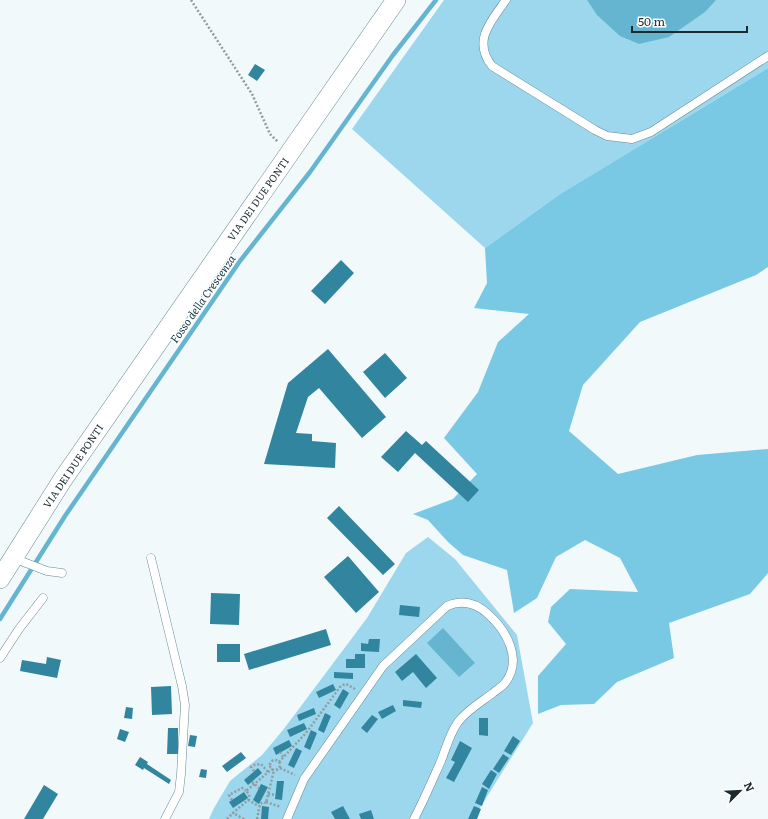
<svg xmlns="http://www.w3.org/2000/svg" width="768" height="819" font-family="Literata,serif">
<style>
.green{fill:#9cd7ed}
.forest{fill:#79c9e4}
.water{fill:#66b5d0}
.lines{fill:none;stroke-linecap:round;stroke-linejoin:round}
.stream{stroke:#66b5d0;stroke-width:4.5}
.building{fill:#32859f}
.service-casing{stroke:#688894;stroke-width:9}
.tertiary-casing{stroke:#688894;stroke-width:20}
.path{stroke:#929c9f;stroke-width:2.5;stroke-dasharray:2 2;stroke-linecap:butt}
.service{stroke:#fff;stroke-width:8}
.tertiary{stroke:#fff;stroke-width:19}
.labels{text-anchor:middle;stroke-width:3;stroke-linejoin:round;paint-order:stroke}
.street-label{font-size:10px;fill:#1d2a2f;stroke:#fff}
.water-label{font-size:11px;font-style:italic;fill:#0f3541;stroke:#fff}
</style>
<rect width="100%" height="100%" fill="#f2f9fb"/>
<path class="green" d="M444 0H768V68L560 194 485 248 352 129Z
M428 537 455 559 517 635 533 723 473 819H209L214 808 230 781 262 755 283 730 367 618 406 553Z"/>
<path class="forest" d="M768 68V267L756 275 640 322 583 385 569 431 618 474 697 455 768 449V573L750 594 669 623 674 658 617 682 594 704 561 705 538 714V676L566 644 548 622 551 607 570 589 638 592 620 558 585 540 556 557 537 598 514 613 507 570 463 555 448 542 428 520 413 514 453 499 477 474 444 438 478 392 498 342 529 314 474 308 487 283 485 248 560 194Z"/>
<path class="water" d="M587 0H716L705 12 669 37 639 44 620 36 597 15Z
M443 628 475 663 459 677 427 643Z"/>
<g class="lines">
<path class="stream" d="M0 619 65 516 240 261 310 172 393 55 436 0"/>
</g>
<path class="building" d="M255 64 265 70 257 81 248 75Z
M341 260 354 273 325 304 311 291Z
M328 349 386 417 362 438 319 388 308 397 296 433 312 434V441L336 443 335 468 264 464 288 383Z
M385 353 407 378 385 398 363 372Z
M406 431 422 445 426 441 479 490 468 502 415 453 398 472 381 457Z
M339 506 395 564 383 575 327 518Z
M348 556 379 592 356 613 324 577Z
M211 593 240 594 239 625 210 624Z
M400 605 420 607 419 617 399 615Z
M326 629 331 645 249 670 244 654Z
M369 639H380L379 652 361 651V643L368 644Z
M217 644H240V662H217Z
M355 654H365V668H346V659H355Z
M416 654 437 678 426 688 413 672 402 681 395 672Z
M47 657 61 660 57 678 20 671 22 660 46 664Z
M334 672 353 673V679L334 678Z
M333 684 336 690 319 698 316 692Z
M171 686 172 714 152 715 151 687Z
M343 689 349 693 340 709 334 705Z
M403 700 422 702 421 708 403 706Z
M393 705 396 711 382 719 378 712Z
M126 707 133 708 132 719 124 718Z
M314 708 316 714 299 721 297 715Z
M325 713 331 716 324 733 318 730Z
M372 715 378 719 367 733 361 728Z
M479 718H488V736L479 735Z
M304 723 307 729 290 737 287 730Z
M168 728H178V754H167Z
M120 729 129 732 125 742 117 739Z
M311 730 317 733 310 750 304 747Z
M190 735 197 736 195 747 188 746Z
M513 736 520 741 511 755 504 751Z
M289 740 292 746 276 755 273 748Z
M460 741 472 748 454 782 446 778 455 762 451 760Z
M296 748 302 751 294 768 288 765Z
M241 752 246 758 227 772 222 766Z
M503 754 509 758 499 773 493 769Z
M140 757 148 762 147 764 171 780 169 784 144 768 143 770 135 765Z
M258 768 262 773 248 785 244 780Z
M201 769 207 770 206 778 199 777Z
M491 770 497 774 489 789 482 784Z
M277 781H284L282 800 275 799Z
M261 784 268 787 259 804 253 800Z
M44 785 58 794 43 819H24Z
M482 787 488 790 482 806 475 803Z
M244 792 248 798 233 808 229 802Z
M262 806 269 807 268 819H261Z
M343 806 350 819H335L331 812Z
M474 806 481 809 477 819H468Z
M371 810 374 819H361L359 814Z"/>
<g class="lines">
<g class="service-casing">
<path id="service" d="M506 0C491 21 472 41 492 66L595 130 607 136 632 139 651 132 768 56
M13 558 47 571 62 573
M151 558 182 686 185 705 181 774 179 792 165 819
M0 658 19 629 43 598
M287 819 304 779 383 666 447 606C463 599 476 603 488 614 507 631 523 660 505 683 502 687 496 690 493 693 481 702 467 710 458 722 450 733 446 748 441 761 432 781 424 800 414 819"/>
</g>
<g class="tertiary-casing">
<path id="tertiary" d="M0 579 63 479 396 0"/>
</g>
<path class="path" d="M191 0 252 94 270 134 278 142
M280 752 283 757
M270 765a5 5 0 1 1 10 0a5 5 0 1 1-10 0Z
M279 762 306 733 340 687 343 685 346 684 355 689
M280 768 295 775
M254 771 251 767 254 765 261 764 268 772
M252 782 259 788
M268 794 276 795
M232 800 229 795 242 788 246 791
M248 800 259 806
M266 802 281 807
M227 819 233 813
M244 819 233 813 249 799V794L246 791 272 769
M257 819 260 804 264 802 266 803 274 770"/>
<use href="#service" class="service"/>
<use href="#tertiary" class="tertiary"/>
</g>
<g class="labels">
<g class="street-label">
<text transform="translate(258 199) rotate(-55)" y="4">VIA DEI DUE PONTI</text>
<text transform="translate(73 466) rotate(-56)" y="4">VIA DEI DUE PONTI</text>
</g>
<g class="water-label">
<text transform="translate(203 299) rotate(-55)" y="4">Fosso della Crescenza</text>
</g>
</g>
<g transform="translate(740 791) rotate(66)" stroke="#ffffff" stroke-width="3" paint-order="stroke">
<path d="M0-3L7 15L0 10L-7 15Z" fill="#1d2a2f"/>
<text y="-6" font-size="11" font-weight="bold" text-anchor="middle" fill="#1d2a2f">N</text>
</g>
<path d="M632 26v6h115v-6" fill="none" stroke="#1d2a2f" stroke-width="2"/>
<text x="638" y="26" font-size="12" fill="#1d2a2f" stroke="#ffffff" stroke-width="3" paint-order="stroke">50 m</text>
</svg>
